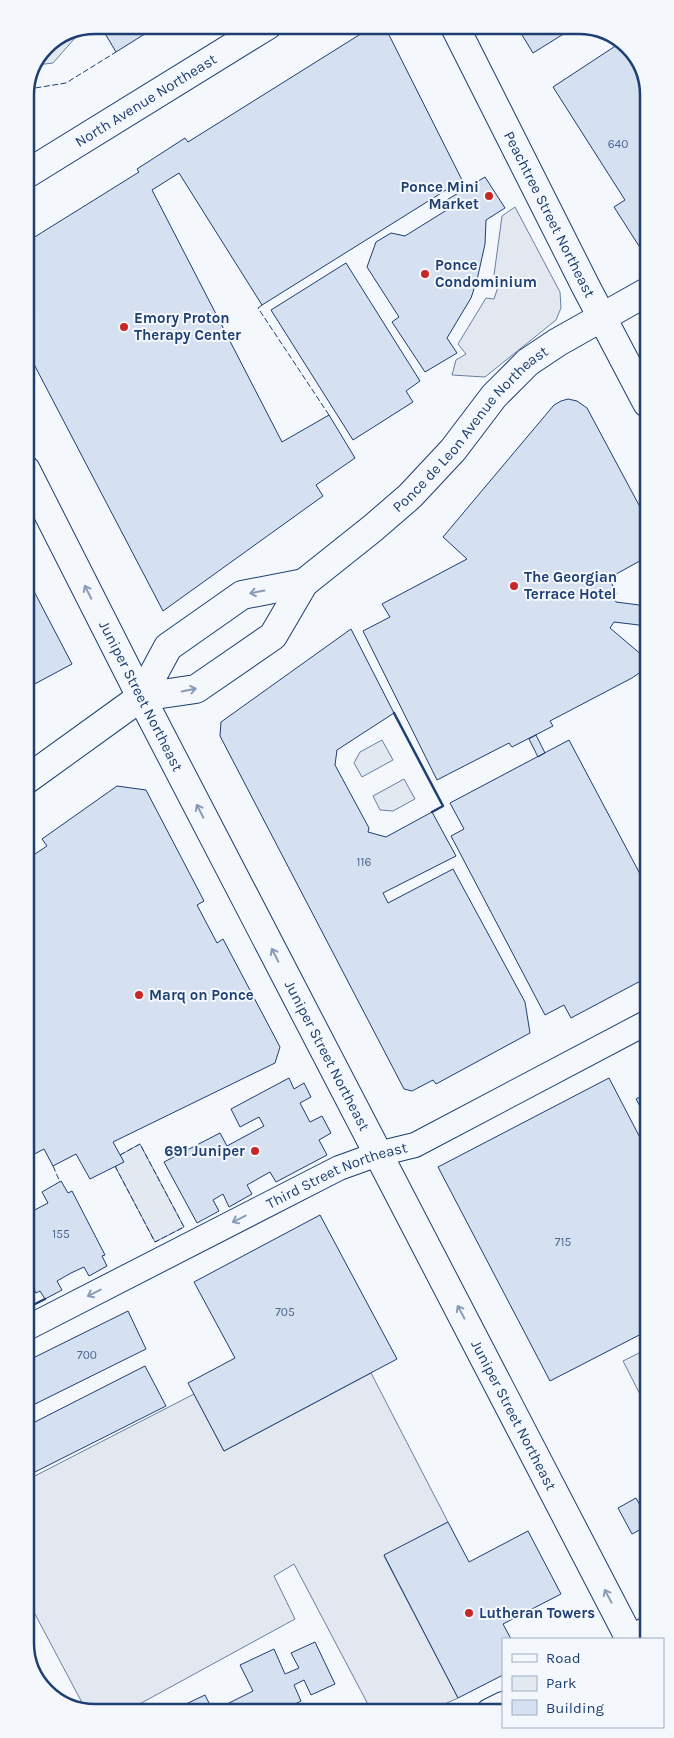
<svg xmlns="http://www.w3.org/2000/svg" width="674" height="1738" font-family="Karla,sans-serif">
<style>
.green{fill:#e3e9f0;stroke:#687fa3}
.parking{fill:#e3e8f0;stroke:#687fa3}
.building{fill:#d5e0f0;stroke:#1d3f73}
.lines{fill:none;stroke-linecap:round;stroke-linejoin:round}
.street-casing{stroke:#1d3f73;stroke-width:26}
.secondary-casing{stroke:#1d3f73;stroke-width:30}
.highway-casing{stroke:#1d3f73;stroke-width:30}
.street{stroke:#f4f7fb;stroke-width:24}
.secondary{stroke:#f4f7fb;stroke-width:28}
.highway{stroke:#f4f7fb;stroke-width:28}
.fence{stroke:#1d3f73;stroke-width:1;stroke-dasharray:6 2.5;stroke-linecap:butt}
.wall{stroke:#1d3f73;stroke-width:2.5}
.oneway{stroke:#889bb7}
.poi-dot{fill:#c62828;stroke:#f4f7fb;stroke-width:2}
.labels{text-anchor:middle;stroke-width:4;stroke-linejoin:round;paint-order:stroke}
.number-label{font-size:12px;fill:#4b6792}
.street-label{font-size:15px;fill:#1d3f73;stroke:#f4f7fb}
.poi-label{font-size:15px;font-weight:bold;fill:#1d3f73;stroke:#f4f7fb;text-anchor:start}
.rim{fill:none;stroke:#1d3f73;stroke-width:2.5}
</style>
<rect width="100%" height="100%" fill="#f4f7fb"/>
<path class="green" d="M82 30 53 63 36 65 46 45Z
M382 740 393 760 362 777 354 763 360 752Z
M404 779 415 799 393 811 380 810 373 796Z
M140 1144 184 1227 155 1242 115 1166 123 1162 120 1155Z
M649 1348V1407L647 1408 623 1361Z"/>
<path class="parking" d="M515 207 560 292 561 308 556 320 485 377 452 375 456 360 466 354 458 344 486 298 494 299 501 278 494 275 502 216Z
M371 1373 448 1522 384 1556 458 1698 429 1711 372 1712 294 1564 274 1576 295 1619 123 1713 87 1712 27 1599V1480L194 1394 224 1451Z"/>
<path class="building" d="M100 25H159L116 52Z
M375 25H384L462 180 262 305 179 173 152 190 282 442 329 415 355 458 316 485 323 496 163 611 26 349 25 243 139 172 137 169 185 138 188 142Z
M516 25H578L533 53Z
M623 41 647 76V241L639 246 614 207 625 200 553 87Z
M485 177 505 208 486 220 485 244 477 280 471 298 447 338 457 353 425 372 392 322 399 317 367 267 376 242 391 233 405 236 450 208 445 201Z
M346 263 420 381 406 391 413 402 353 440 271 310Z
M568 399 577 401 587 408 647 520V557L609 578 617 594 613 596 616 602 647 606V626L614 622 610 628 643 656 646 659 645 669 632 678 550 721 553 726 512 747 509 743 437 780 363 631 390 617 382 604 467 559 443 537 554 405 561 401Z
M26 576 72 664 29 687 34 696 26 700Z
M351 629 394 713 337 750 335 765 369 828 368 832 386 837 432 812 456 856 383 893 388 903 453 869 525 1002 530 1033 436 1084 433 1080 412 1091 404 1089 220 736 221 722Z
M536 735 545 753 538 757 529 739Z
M569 740 648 889V977L571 1018 564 1005 545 1015 451 836 464 829 450 803Z
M648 757V771L642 760Z
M117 786 146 790 204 901 197 905 217 943 223 939 280 1047 275 1063 113 1142 124 1162 90 1179 76 1154 53 1166 44 1149 27 1158 26 860 47 846 42 839Z
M289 1078 294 1089 304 1083 311 1097 300 1103 310 1122 322 1116 331 1133 319 1140 327 1155 276 1182 270 1172 247 1185 252 1194 229 1207 223 1194 213 1200 219 1211 197 1223 164 1162 220 1133 227 1146 264 1126 259 1117 240 1127 231 1109Z
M609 1078 648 1153 649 1330 550 1381 438 1167Z
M648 1093V1121L636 1099Z
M61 1181 68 1193 72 1191 105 1255 102 1256 107 1266 89 1276 84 1267 71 1273 57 1281 62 1290 45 1299 40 1291 36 1293 27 1276V1214L48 1203 42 1192Z
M320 1215 397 1359 224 1451 188 1383 235 1358 194 1282Z
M128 1311 146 1349 27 1408V1361Z
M145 1366 166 1406 27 1476V1426Z
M636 1498 649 1521V1525L632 1534 618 1508Z
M448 1522 469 1562 528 1531 561 1594 503 1624 511 1639H503V1675L458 1698 384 1555Z
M315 1642 335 1684 311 1695 304 1680 294 1685 301 1701 279 1712H262L258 1704 243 1711 244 1712H169L205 1695 213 1711 253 1691 240 1665 274 1649 285 1674 299 1668 291 1653Z"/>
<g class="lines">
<g class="street-casing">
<g id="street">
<path id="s1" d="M27 1328 339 1168 378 1154 415 1145 648 1022"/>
<path d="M627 1639 649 1628"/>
<path d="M489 1711 503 1704"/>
</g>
</g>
<g class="secondary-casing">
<g id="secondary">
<path id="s2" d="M454 25 586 287 647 403"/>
<path id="s3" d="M141 697 630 1639"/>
<path id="s4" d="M141 697 196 689 273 636 304 583 373 528 410 496 453 450 494 396 528 362 558 342 647 292"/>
<path d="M141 697 168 647 242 595 304 583"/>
</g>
</g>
<g class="highway-casing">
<g id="highway">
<path id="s5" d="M25 175 268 25"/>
<path d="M26 470 141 697 26 780"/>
</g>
</g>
<use href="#street" class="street"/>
<use href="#secondary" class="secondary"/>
<use href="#highway" class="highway"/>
<path class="fence" d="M34 80 35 88 66 83 116 52
M262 305 258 308 329 415
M27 1158 35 1174 27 1178
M53 1166 60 1182
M115 1166 155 1242 184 1227 140 1144 120 1155"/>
<path class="wall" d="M394 713 443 806 432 812
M27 1308 45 1299"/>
</g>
<defs><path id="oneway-shaft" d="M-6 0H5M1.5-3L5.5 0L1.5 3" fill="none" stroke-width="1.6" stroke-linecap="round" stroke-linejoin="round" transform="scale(1.25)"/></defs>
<g class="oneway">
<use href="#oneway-shaft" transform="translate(88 592) rotate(-117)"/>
<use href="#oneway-shaft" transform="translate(257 592) rotate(169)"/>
<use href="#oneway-shaft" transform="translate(189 690) rotate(-11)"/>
<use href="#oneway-shaft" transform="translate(200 811) rotate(-117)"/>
<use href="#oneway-shaft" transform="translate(275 955) rotate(-117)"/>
<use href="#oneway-shaft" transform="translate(239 1219) rotate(153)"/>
<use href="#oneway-shaft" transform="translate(94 1293) rotate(153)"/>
<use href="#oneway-shaft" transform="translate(461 1312) rotate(-118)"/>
<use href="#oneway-shaft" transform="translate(608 1596) rotate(-118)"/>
</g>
<g class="poi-dot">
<circle cx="489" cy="196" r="5"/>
<circle cx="425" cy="274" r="5"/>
<circle cx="124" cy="327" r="5"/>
<circle cx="514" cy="586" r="5"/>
<circle cx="139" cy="995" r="5"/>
<circle cx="255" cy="1151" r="5"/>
<circle cx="469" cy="1613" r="5"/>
</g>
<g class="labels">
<g class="number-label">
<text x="618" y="148">640</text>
<text x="364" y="866">116</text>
<text x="61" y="1238">155</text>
<text x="563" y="1246">715</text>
<text x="285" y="1316">705</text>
<text x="87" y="1359">700</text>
</g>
<g class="street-label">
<text dy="5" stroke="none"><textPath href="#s5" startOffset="142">North Avenue Northeast</textPath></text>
<text dy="5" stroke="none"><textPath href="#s2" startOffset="212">Peachtree Street Northeast</textPath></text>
<text dy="5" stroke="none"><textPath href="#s4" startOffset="438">Ponce de Leon Avenue Northeast</textPath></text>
<text transform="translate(141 696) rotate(63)" y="5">Juniper Street Northeast</text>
<text dy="5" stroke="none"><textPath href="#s3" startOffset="404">Juniper Street Northeast</textPath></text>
<text dy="5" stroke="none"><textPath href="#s1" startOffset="346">Third Street Northeast</textPath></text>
<text dy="5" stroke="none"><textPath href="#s3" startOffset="809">Juniper Street Northeast</textPath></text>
</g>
<g class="poi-label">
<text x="479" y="192" text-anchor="end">Ponce Mini<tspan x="479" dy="17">Market</tspan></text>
<text x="435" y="270">Ponce<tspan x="435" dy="17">Condominium</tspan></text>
<text x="134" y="323">Emory Proton<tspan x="134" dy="17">Therapy Center</tspan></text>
<text x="524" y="582">The Georgian<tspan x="524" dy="17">Terrace Hotel</tspan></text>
<text x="149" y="1000">Marq on Ponce</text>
<text x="245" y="1156" text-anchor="end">691 Juniper</text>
<text x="479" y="1618">Lutheran Towers</text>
</g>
</g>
<path d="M0 0H674V1738H0ZM95 34H579A61 61 0 0 1 640 95V1643A61 61 0 0 1 579 1704H95A61 61 0 0 1 34 1643V95A61 61 0 0 1 95 34Z" fill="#f4f7fb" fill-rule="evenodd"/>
<path class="rim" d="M95 34H579A61 61 0 0 1 640 95V1643A61 61 0 0 1 579 1704H95A61 61 0 0 1 34 1643V95A61 61 0 0 1 95 34Z"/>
<rect x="502" y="1638" width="162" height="90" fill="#f4f7fb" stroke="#9eadc5"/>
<rect x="512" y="1654" width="25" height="8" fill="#f4f7fb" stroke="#9eadc5"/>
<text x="546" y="1663" font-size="15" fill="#1d3f73">Road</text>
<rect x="512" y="1676" width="25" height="15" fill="#e3e9f0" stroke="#9eadc5"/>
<text x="546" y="1688" font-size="15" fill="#1d3f73">Park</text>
<rect x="512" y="1700" width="25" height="15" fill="#d5e0f0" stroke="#9eadc5"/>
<text x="546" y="1713" font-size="15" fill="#1d3f73">Building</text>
</svg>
